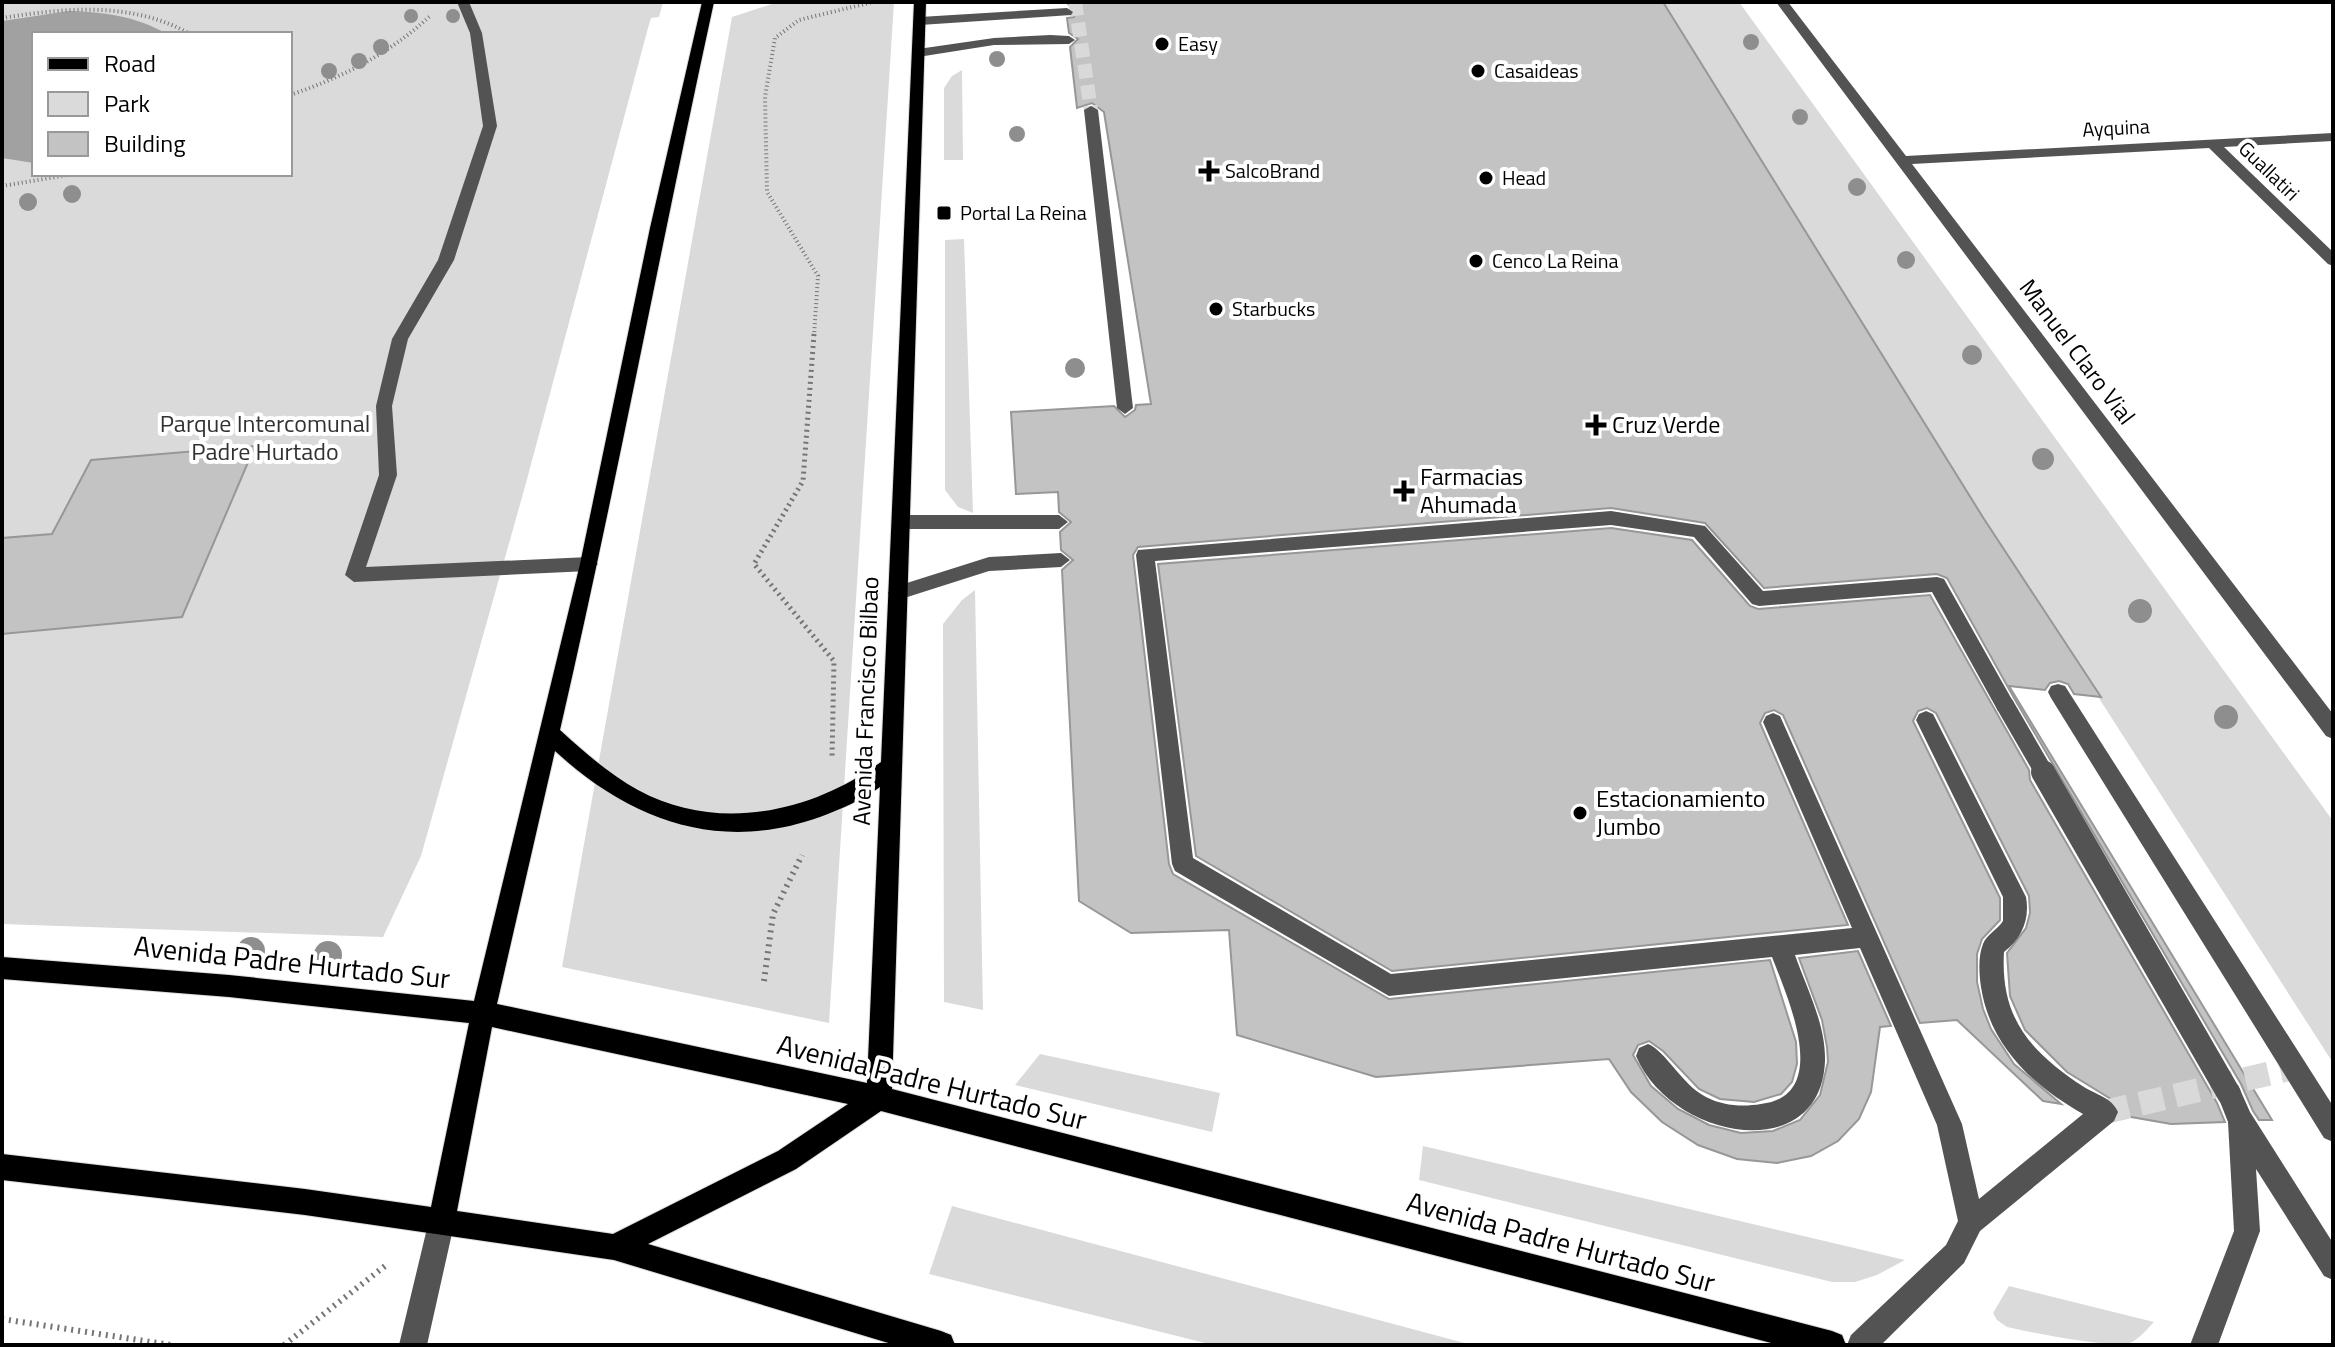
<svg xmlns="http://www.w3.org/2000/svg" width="2335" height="1347" font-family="'Titillium Web',sans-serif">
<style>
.green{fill:#dadada;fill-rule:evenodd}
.water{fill:#a1a1a1}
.building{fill:#c3c3c3;stroke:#979797;stroke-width:2}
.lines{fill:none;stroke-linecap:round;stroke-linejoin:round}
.minor-tunnel-far1{stroke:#d9d9d9;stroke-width:14;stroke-dasharray:14 7;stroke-linecap:butt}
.minor-tunnel{stroke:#d9d9d9;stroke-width:24;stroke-dasharray:24 12;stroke-linecap:butt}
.major-casing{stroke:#dbdbdb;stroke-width:2}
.path-far2{stroke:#757575;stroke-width:4;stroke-dasharray:1 3;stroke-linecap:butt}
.path-far1{stroke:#757575;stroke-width:5;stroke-dasharray:2 4;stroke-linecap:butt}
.path{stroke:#757575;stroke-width:6;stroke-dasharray:2 5;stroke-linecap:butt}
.minor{fill:#535353;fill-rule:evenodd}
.major{fill:#000;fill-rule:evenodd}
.minor-bridge-far1{stroke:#535353;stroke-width:18}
.minor-bridge{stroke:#535353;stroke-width:24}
.tree{fill:#8e8e8e}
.poi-dot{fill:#000;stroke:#fff;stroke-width:3}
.labels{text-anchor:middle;stroke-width:8;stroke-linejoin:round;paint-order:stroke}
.far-poi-label{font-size:20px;fill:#000;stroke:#fff;text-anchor:start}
.far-street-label{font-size:20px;fill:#000;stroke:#fff}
.street-label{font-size:24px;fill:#000;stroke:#fff}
.park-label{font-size:24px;fill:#313131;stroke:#fff}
.poi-label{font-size:24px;fill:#000;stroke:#fff;text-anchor:start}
.near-street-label{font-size:28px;fill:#000;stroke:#fff}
</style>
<rect width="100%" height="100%" fill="#fff"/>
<path class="green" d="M2 2H663L659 17 651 18 648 28 526 483 421 856 383 937 2 924ZM34 34H290V174H34Z
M778 2H894L829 1023 562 967 732 17Z
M1663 2H1739L2333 821V1063L1984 519Z
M962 70 963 160H944V88L952 76Z
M964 239 973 513 958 507 945 490V240Z
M975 590 983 1010 944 1002 943 624 962 600Z
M1040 1054 1220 1093 1212 1132 1015 1085Z
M1423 1146 1905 1260 1877 1275 1855 1282H1832L1419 1180Z
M952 1206 1472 1345H1213L929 1274Z
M2009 1286 2154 1322C2147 1329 2139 1339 2130 1343 2101 1347 2038 1334 2007 1327L1997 1320 1993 1313Z"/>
<path class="water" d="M69 11C104 12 136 16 167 34H34V163L2 158V21Z"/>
<path class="building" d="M1066 2H1663L1984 519 2101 697 2074 694 2068 684 2059 681 2050 683 2045 690 2009 686 2272 1120H2259L2253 1111 2241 1084 2014 698 1947 578 1937 574 1764 588 1705 523 1611 508 1138 547 1133 555 1169 864 1173 874 1389 999 1770 960 1796 1042 1797 1064 1792 1082 1781 1094 1754 1102 1720 1099 1699 1089 1663 1051 1649 1041 1638 1045 1633 1055 1651 1086 1678 1109 1709 1125 1741 1133 1773 1131 1800 1120 1820 1095 1828 1062 1827 1047 1822 1020 1799 958 1858 951 1891 1026 1880 1027 1871 1092 1859 1119 1838 1141 1811 1156 1777 1163 1737 1159 1698 1145 1662 1122 1631 1092 1609 1059 1376 1077 1237 1035 1229 930 1131 933 1079 901 1062 570 1073 560 1061 550 1060 532 1071 522 1059 512 1058 492 1016 494 1011 412 1114 406 1125 417 1135 410 1136 405 1151 404 1104 112 1092 103 1077 108 1070 47 1078 39 1069 33 1067 18 1074 17 1076 11Z
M255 446 182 617 2 634V538L52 534 91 460Z
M1611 528 1692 540 1750 606 1758 609 1930 595 2029 770 2030 780 2217 1103 2225 1122 2171 1124 2120 1115 2114 1101 2067 1072 2025 1030 2010 996 2007 953 2026 928 2030 913 2029 896 1936 713 1927 708 1918 711 1913 721 2000 898V920L1982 939 1977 954V982L1983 1009 1991 1029 2014 1064 2061 1104 2043 1101 1957 1020 1920 1023 1783 715 1774 710 1765 713 1760 723 1848 925 1392 971 1196 856 1158 564Z"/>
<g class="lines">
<path class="minor-tunnel-far1" d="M1075 2 1091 110"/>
<path class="minor-tunnel" d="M2105 1112 2293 1068"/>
<g class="major-casing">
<path id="major" d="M702 2H714C661 244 616 488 560 730 584 752 609 774 638 790 717 833 811 813 881 762L914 2H926L892 1089 1832 1331 1842 1335 1846 1345H1779L881 1111 796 1169 648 1244 941 1331 951 1335 955 1345H895L614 1260 305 1215 2 1180V1154L305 1189 431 1207 469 1023 229 997 2 979V957L229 975 474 1001 580 564 650 228ZM555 751C631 821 719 853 820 817 841 809 862 800 880 787L867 1083 497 1004ZM492 1027 848 1104 778 1151 613 1234 457 1211Z"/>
</g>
<path class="path-far2" d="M2 18C65 8 132 1 190 34
M290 95C343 77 389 54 430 16
M2 186 74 174
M814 336 818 276 767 192 765 97 775 38 799 20 873 2"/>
<path class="path-far1" d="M814 334 803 481 754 564 834 661 832 757"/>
<path class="path" d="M764 981 773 914 802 855
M2 1319 171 1345
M284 1345 385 1266"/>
<path class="minor" d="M457 2H469L482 33 497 126 454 260 408 339 392 406 397 475 366 567 589 557 598 564 589 571 354 582 345 575 379 475 376 406 392 339 438 260 483 126 470 33Z
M1776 2H1788L1906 156 2333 133V141L2224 147 2333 252V266L2328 264 2209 148 1912 164 2333 714V739L2326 736Z
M1067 8 1073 12 1071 15 920 25 914 21 920 17Z
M1050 35 1069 36 1075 40 1069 44 994 45 918 57 912 53 918 49 994 38Z
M1091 106 1098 110 1133 408 1125 414 1117 408 1084 110Z
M1611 511 1705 526 1763 591 1937 577 1944 579 2015 705 2012 711 2005 713 1998 711 1932 592 1759 606 1752 604 1694 537 1611 525 1155 561 1193 858 1391 974 1852 928 1763 722 1766 716 1773 713 1780 716 1962 1124 1979 1199 2083 1114C2033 1086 1990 1046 1981 987 1979 974 1978 956 1983 944 1986 935 1998 929 2003 921V897L1916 720 1919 714 1926 711 1933 714 2026 897C2030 919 2022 938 2004 952 2000 1019 2031 1052 2084 1087 2097 1095 2112 1098 2118 1112L2114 1121 1980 1231 1964 1263 1881 1345H1847L1851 1335 1946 1245 1958 1221 1937 1125 1860 948 1795 955C1807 989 1826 1025 1825 1061 1821 1167 1671 1140 1636 1056L1639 1048 1648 1044C1666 1051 1681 1084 1706 1097 1723 1106 1743 1107 1761 1104 1833 1096 1787 996 1772 957L1389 996 1175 871 1172 864 1136 555 1138 550Z
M901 515H1059L1068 522 1059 529H901L892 522Z
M1061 553 1070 560 1061 567 989 571 898 600 891 598 888 593 891 588 989 557Z
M2058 684 2065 686 2333 1106V1142L2324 1138 2051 698 2048 692 2051 686Z
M2229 1082 2238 1085 2250 1112 2333 1243V1280L2324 1276 2256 1169 2260 1231 2218 1345H2190L2234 1231 2228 1122 2217 1094 2220 1085Z
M442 1207 451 1211 455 1220 427 1345H399L429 1220 433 1211Z"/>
<use href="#major" class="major"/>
<path class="minor-bridge-far1" d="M2005 705 2045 774"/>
<path class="minor-bridge" d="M2043 772 2229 1094"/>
</g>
<g class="tree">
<circle cx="411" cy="16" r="7"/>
<circle cx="453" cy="16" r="7"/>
<circle cx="1751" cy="42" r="8"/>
<circle cx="381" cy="47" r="8"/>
<circle cx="997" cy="59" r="8"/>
<circle cx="359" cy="61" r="8"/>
<circle cx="329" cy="71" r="8"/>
<circle cx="1800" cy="117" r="8"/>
<circle cx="1017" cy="134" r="8"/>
<circle cx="1857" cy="187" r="9"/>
<circle cx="72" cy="194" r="9"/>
<circle cx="28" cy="202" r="9"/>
<circle cx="1906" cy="260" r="9"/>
<circle cx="1972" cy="355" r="10"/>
<circle cx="1075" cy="368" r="10"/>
<circle cx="2043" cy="459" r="11"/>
<circle cx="2140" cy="611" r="12"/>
<circle cx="2226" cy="717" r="12"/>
<circle cx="251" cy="951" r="14"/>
<circle cx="328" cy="955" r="14"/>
</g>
<g class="poi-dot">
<circle cx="1162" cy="44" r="8"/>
<circle cx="1478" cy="71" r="8"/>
<path d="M1205 159h8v8h8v8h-8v8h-8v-8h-8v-8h8z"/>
<circle cx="1486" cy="178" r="8"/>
<rect x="936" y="205" width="16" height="16" rx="4"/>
<circle cx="1476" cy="261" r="8"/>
<circle cx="1216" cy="309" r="8"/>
<path d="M1592 413h8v8h8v8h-8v8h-8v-8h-8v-8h8z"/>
<path d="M1400 479h8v8h8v8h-8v8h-8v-8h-8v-8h8z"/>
<circle cx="1580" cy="813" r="8"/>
</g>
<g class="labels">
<g class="far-poi-label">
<text x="1178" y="51">Easy</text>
<text x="1494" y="78">Casaideas</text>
<text x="1225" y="178">SalcoBrand</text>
<text x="1502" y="185">Head</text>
<text x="960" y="220">Portal La Reina</text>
<text x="1492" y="268">Cenco La Reina</text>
<text x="1232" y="316">Starbucks</text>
</g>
<g class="far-street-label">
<text transform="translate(2116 128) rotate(-3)" y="7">Ayquina</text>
<text transform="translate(2269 171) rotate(44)" y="7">Guallatiri</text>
</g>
<g class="street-label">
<text transform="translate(2077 352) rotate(53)" y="8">Manuel Claro Vial</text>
<text transform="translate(866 701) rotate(-88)" y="8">Avenida Francisco Bilbao</text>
</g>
<g class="park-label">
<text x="265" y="432">Parque Intercomunal<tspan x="265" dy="28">Padre Hurtado</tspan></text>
</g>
<g class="poi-label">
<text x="1612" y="433">Cruz Verde</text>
<text x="1420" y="485">Farmacias<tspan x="1420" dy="28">Ahumada</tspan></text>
<text x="1596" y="807">Estacionamiento<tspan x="1596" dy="28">Jumbo</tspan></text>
</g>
<g class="near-street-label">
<text transform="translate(292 962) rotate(6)" y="10">Avenida Padre Hurtado Sur</text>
<text transform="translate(932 1082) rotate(14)" y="10">Avenida Padre Hurtado Sur</text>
<text transform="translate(1561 1242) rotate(15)" y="10">Avenida Padre Hurtado Sur</text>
</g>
</g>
<rect width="2335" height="1347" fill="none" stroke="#000000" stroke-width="8"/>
<rect x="32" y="32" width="260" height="144" fill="#ffffff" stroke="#999999" stroke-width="2"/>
<rect x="48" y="58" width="40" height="12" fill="#000000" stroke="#999999" stroke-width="2"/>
<text x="104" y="72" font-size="24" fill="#000000">Road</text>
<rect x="48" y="92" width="40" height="24" fill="#dadada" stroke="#999999" stroke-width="2"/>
<text x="104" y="112" font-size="24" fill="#000000">Park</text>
<rect x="48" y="132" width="40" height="24" fill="#c3c3c3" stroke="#999999" stroke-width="2"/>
<text x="104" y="152" font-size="24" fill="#000000">Building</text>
</svg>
